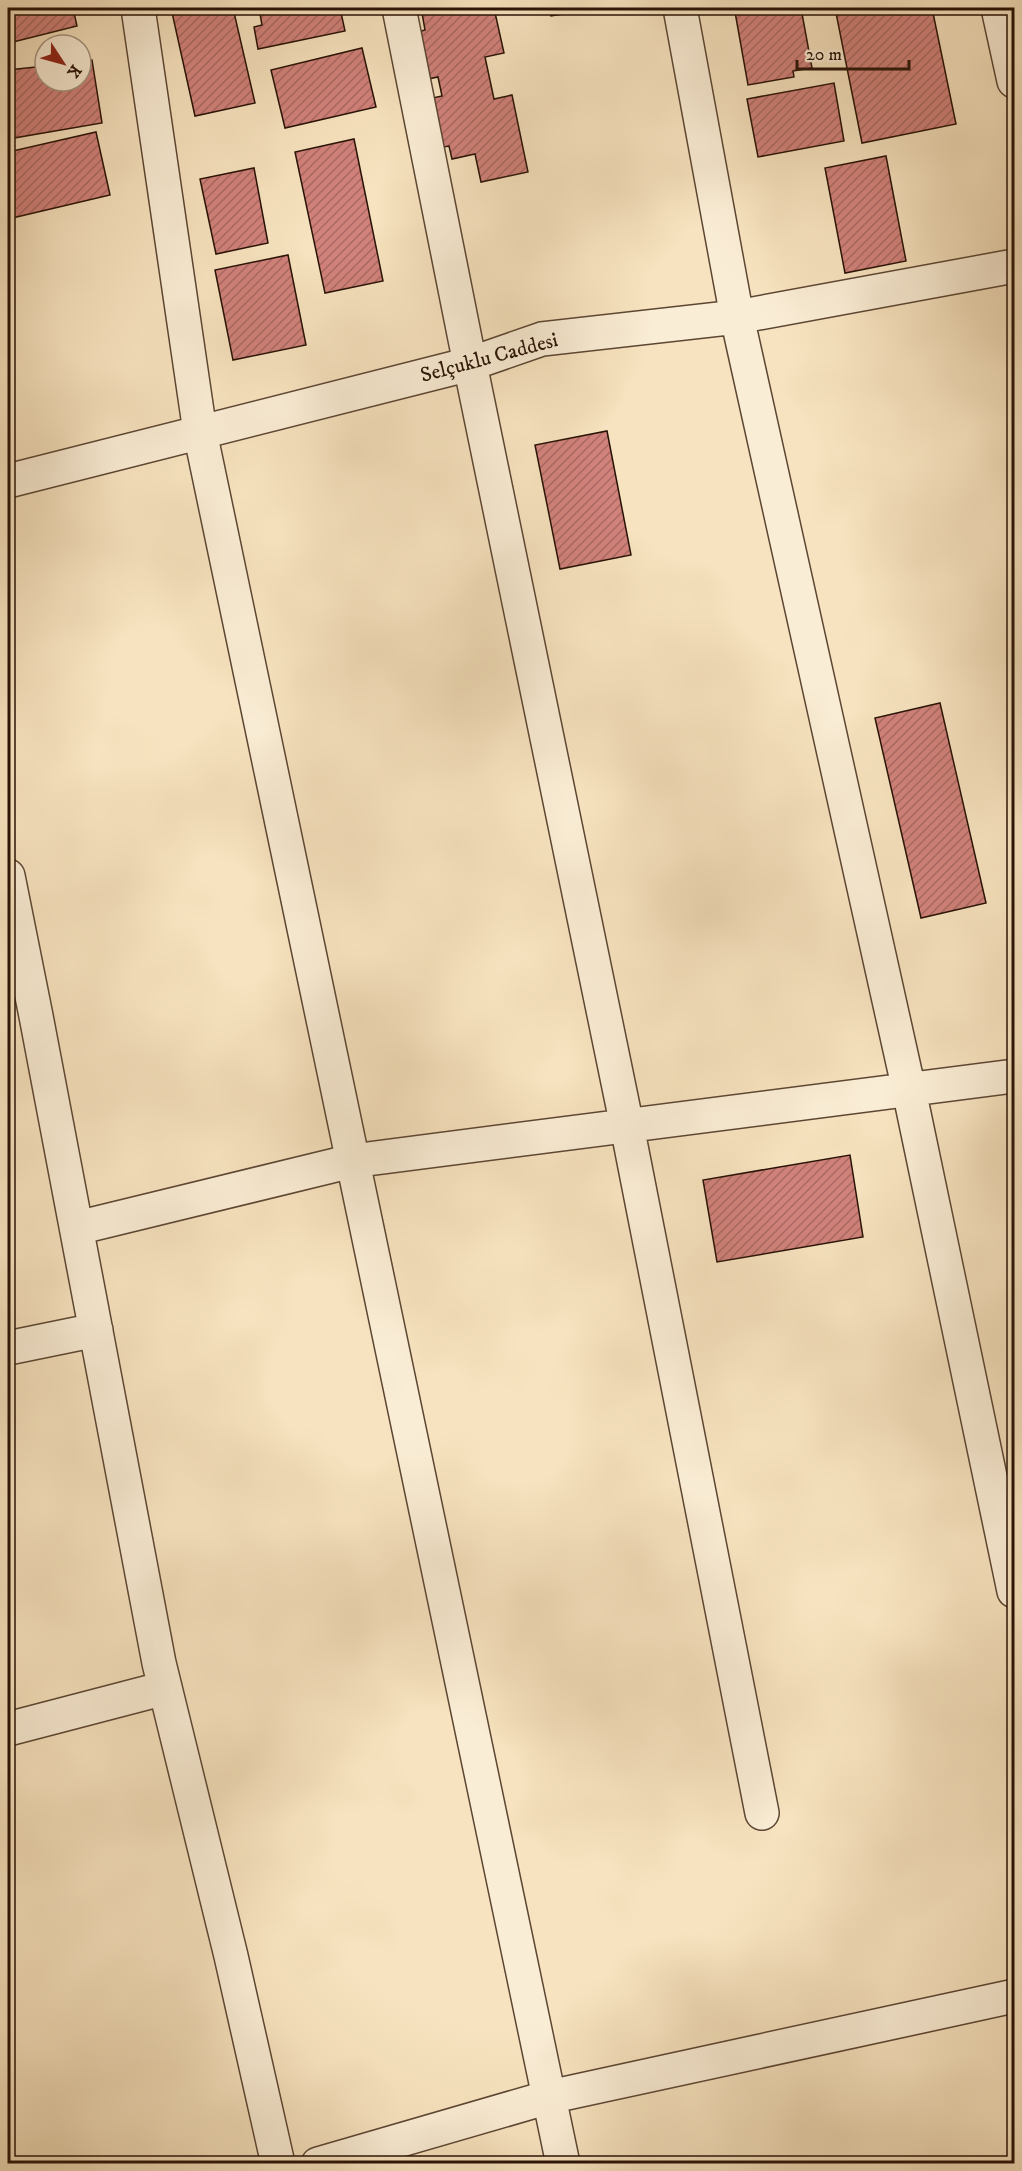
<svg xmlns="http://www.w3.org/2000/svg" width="1022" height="2171" font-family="'IM FELL DW Pica',serif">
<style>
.building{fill:url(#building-hatch);stroke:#281206;stroke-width:1.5}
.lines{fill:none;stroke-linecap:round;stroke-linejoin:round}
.minor-casing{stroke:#5c4634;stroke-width:36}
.minor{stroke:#faedd5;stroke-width:33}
.labels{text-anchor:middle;stroke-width:6;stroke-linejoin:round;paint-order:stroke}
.street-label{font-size:21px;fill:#281206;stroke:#faedd5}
</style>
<defs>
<pattern id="building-hatch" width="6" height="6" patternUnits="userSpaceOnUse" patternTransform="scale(1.5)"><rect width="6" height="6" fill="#d1827b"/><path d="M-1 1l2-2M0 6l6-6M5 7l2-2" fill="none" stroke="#aa6963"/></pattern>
</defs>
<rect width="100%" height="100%" fill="#f7e3bf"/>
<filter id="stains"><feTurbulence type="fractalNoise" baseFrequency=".00333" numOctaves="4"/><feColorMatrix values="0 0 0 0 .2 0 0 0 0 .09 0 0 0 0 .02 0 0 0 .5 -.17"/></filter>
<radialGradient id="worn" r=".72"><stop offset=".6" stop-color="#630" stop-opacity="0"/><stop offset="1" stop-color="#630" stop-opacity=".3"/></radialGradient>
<path class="building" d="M8 8H73L77 26 9 43Z
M171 8H233L255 103 195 116Z
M259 8H340L345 31 258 49 254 27 262 25Z
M446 8H494L504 53 485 57 494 99 512 95 528 172 481 182 475 154 452 159 449 146 438 148 428 99 442 96 438 77 423 80 414 33 425 30 422 13Z
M549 8H602L551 16Z
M758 8H801L812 68 793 71 794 77 748 85 735 12Z
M835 8H932L956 124 862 143Z
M362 48 376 107 285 128 271 70Z
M92 60 102 123 8 139V70L45 66V81H81V61Z
M834 83 844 141 758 157 747 99Z
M96 132 110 195 8 219V152Z
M354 139 383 281 325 293 295 152Z
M886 156 906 261 845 273 825 168Z
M254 168 268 243 216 254 200 179Z
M288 255 306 345 233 360 215 270Z
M607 431 631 555 560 569 535 445Z
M940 703 986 903 921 918 875 718Z
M850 1155 863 1237 717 1262 703 1180Z"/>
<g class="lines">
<g class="minor-casing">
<path id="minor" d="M138 8 200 432 563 2164
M399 8 470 364 627 1126 762 1813
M680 8 737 317 909 1090 1014 1591
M998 8 1014 81
M8 481 470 364 542 339 737 317 1014 266
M8 876 36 1016 159 1663 231 1956 278 2164
M77 1228 352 1161 1014 1076
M8 1348 96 1330
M8 1729 165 1688
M318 2164 549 2097 1014 1996"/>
</g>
<use href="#minor" class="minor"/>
</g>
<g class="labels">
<g class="street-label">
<text transform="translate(489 357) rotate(-15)" y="7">Selçuklu Caddesi</text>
</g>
</g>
<rect width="1022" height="2171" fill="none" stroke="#f7e3bf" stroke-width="30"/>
<rect x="9" y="9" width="1004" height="2153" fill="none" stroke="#281206" stroke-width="3"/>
<rect x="15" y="15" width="992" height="2141" fill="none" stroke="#281206" stroke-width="1.5"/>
<g transform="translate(63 63) rotate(126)"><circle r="28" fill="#faedd5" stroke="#a69582" stroke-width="1.5"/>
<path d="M0-4.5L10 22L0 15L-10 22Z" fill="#8f2418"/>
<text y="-9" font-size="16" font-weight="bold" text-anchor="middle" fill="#281206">K</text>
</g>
<path d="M797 60v9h112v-9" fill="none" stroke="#281206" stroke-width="3"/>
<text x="806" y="60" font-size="18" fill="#281206" stroke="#faedd5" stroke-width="4.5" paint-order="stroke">20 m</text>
<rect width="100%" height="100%" filter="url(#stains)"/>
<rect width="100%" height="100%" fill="url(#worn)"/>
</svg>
